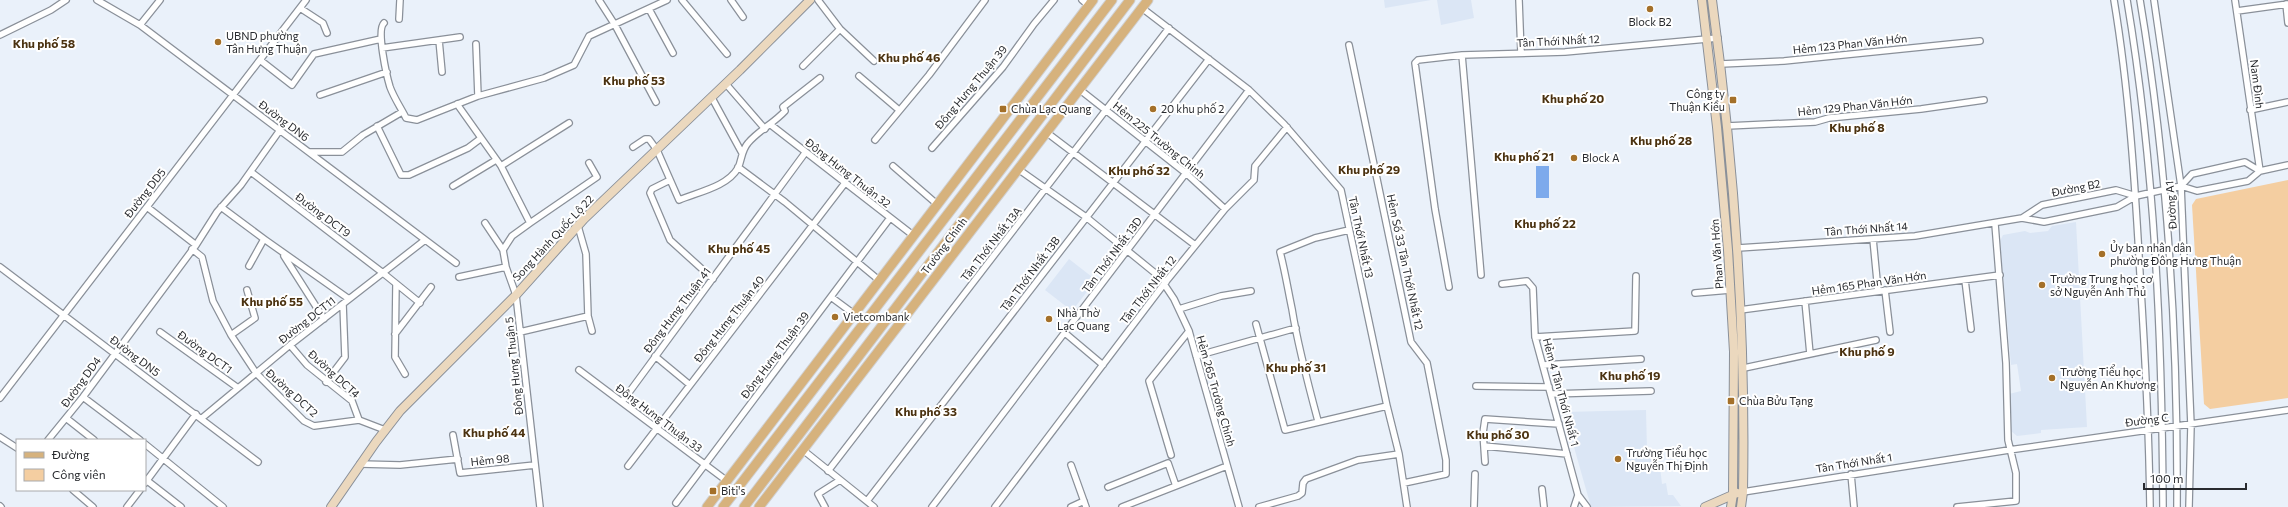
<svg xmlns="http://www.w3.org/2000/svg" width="2288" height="507" font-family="Commissioner,sans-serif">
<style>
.built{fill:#dbe6f5}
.green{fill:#f4cea1}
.water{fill:#7daaec}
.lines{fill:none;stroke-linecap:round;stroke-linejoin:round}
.street-casing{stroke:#8a9099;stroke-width:8}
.secondary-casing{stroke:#8a9099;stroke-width:10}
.primary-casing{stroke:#d0d0d1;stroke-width:11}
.street{stroke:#fff;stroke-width:5.5}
.secondary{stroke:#ebd8be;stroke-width:8}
.primary{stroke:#d6b27d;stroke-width:9}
.poi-dot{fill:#a47029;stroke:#fff;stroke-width:1.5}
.labels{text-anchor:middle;stroke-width:4;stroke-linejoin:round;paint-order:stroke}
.poi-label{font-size:11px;fill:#292b2f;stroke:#fff;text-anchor:start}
.street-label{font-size:11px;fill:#292b2f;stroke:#fff}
.neighbourhood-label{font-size:12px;font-weight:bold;fill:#4b3210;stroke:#fff}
</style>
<rect width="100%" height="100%" fill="#eaf1fa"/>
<path class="built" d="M1384 0H1431L1385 8Z
M1437 0H1471L1474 18 1441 25Z
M2076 222 2087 427 2041 430V433L2017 436 2011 431 2009 394 2021 391 2017 364 2011 365 2000 241 2003 235 2025 231 2030 233 2048 231 2052 226Z
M1069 259 1096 280 1072 311 1045 290Z
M1646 410 1647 450H1658L1662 484 1666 483 1668 495H1673L1681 506 1591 507 1564 412Z"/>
<path class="green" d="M2288 180V398L2210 409 2204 404 2192 205 2196 199Z"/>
<path class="water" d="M1536 166H1549V198H1536Z"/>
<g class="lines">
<g class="street-casing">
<path id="street" d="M97 0 140 25 456 263
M599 0 615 25 656 102
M682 0 727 54
M731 0 743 17
M818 0 840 29 874 61
M1082 0 1089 6
M1519 0 1521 53
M2114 0C2129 90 2135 183 2140 274 2145 352 2149 429 2150 507
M2127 0C2155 167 2162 337 2163 507
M2140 0C2168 167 2178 337 2177 507
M2154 0 2181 186 2191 425 2189 507
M2235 0 2260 171
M2286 4 2288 23
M300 8 323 23 327 33
M1142 8 1249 90 1284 124 1341 190 1387 406 1399 454 1407 507
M649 9 673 53
M2237 11 2288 4
M399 19 400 0
M384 23C376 30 387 77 390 87 394 98 401 108 406 118L417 120 478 96 544 78 574 65 589 36 667 0
M140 25 160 0
M0 35 51 10 66 0
M439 40 442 72
M476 44 478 96
M1349 45 1411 342 1427 363 1446 460V474L1404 483
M382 48 460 37
M1462 55 1481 275
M260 60 292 85 314 54 381 39
M1721 64 1784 61 1980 41
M803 66 840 29
M859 76 899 110
M726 84 765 129
M1079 89 1187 174 1225 209
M320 95 387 72
M712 98 742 153
M457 104 501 166 530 223 512 236 503 250 506 267 516 295 540 507
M2250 110 2288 102
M771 125 914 236
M377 126 401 175H409L468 148 480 139
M1727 126 1815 122 1829 118 1921 109 1984 100
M1046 132 1195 245
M875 140 929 75 985 0
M633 147 645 139H649L657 150 679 200C698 192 727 187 738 168 742 160 741 151 748 143 758 131 774 123 785 111L783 107 820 78
M932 148 1003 67 1034 24 1054 0
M310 152H342L363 135 402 112
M501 166 569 123
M893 166 938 205
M738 167 785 202 880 281
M1018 169 1086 217 1166 282
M251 172 383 273 420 303
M670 180 652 189 650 193 670 240 713 279
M453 186 496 160
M2181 186 2192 174 2245 162 2260 171
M147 207 196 245
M221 207 264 239
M2022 218 2044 222 2117 207 2136 196 2181 186 2197 191 2248 181 2260 171 2288 165
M485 223 503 250
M530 223 597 177 589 163
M578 226 586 254 588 316 592 331
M1873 239 1878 291
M1738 248 1915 236 2022 218 2042 205 2116 190 2136 196
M192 249 202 257 213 301 231 335
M284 256 324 319
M249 266 264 239 349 299
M0 267 258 462
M459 277 506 267
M1965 280 1971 329
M396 284 395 357 405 374
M1164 284 1174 299 1189 331 1239 507
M1502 284 1527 281 1533 288 1535 337 1578 495 1587 507
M1449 287 1435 209 1415 63 1418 60 1462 55 1565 52 1718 38
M247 290 255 318 231 335 256 373 304 421 314 426 359 420 385 430
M1885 290 1890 332
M1695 293 1730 290
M831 297 854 314
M1805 301 1810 354
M1179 309 1221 296 1251 291
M1740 310 2000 275
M1256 324 1285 430 1387 406
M160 332 238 388
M520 332 588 316
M1065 333 1103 365
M395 334 431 287
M1535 337 1635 331 1636 276
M290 345 307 365 352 401 359 420
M655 356 690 385
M1196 356 1296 328
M1543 365 1641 359
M1744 368 1876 340
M579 370 727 481
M326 382 345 357 343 304
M1476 386 1549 387
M1551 394 1651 391
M83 397 140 440
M0 398 306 0
M622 402 805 153
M66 418 94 440
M202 418 290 345 425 240
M1318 421C1308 384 1298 347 1292 309 1288 290 1285 271 1280 252L1315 238 1349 230
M453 435 460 473 535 465
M0 437 17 448
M48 440 83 397 196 245 217 212 241 185 280 130
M145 444 223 507
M1484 446 1567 454
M803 450 874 507
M1171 455 1149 381 1189 331
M1485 462 1483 433 1485 419 1559 424
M360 464 400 465 458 459
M1071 465 1086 507
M628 466 845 183
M828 471 1169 28
M1851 474 1854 507
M145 479 181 507
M145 483 196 414
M1108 487 1168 463 1176 486
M1542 489 1544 507
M73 490 93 507
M1743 492 2009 450 2288 410
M867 501 1209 59
M676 503 890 218
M0 506 1 507
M127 507 140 490
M825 507 818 494 840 480
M932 507 1249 90
M995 507 1164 284 1225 209 1254 180 1255 166 1287 127
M1071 507 1084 501
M1122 507 1227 466
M1259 507 1298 496 1302 493 1303 483 1306 479 1358 460 1399 454
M1474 507 1475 474
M1574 507 1578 495
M1957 507 2016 501V473L2008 440 2006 363 1995 224"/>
</g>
<g class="secondary-casing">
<path id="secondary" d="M1702 0 1717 127 1728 250 1734 352 1733 494 1731 507
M1712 0C1734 163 1746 327 1743 492L1741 507
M331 507 376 442 400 411 516 295 584 219 740 70 810 0
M1705 507 1737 493"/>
</g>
<g class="primary-casing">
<path id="primary" d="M707 507 1093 0
M723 507 1112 0
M744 507 1130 0
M759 507 1148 0"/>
</g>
<use href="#street" class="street"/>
<use href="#secondary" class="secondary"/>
<use href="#primary" class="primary"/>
</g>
<g class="poi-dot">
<circle cx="1650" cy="9" r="4"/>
<circle cx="218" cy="42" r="4"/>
<rect x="1729" y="96" width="8" height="8" rx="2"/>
<rect x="999" y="105" width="8" height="8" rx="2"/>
<circle cx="1153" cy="109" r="4"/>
<circle cx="1574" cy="158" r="4"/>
<circle cx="2102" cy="254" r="4"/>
<circle cx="2042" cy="285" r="4"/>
<circle cx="835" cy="317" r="4"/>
<circle cx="1049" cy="319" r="4"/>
<circle cx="2052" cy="378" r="4"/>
<rect x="1727" y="397" width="8" height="8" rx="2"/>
<circle cx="1618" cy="459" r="4"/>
<rect x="709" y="487" width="8" height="8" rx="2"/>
</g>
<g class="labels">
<g class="poi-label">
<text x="1650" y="26" text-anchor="middle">Block B2</text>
<text x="226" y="40">UBND phường<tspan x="226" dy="13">Tân Hưng Thuận</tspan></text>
<text x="1725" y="98" text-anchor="end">Công ty<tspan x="1725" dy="13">Thuận Kiều</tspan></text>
<text x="1011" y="113">Chùa Lạc Quang</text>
<text x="1161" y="113">20 khu phố 2</text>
<text x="1582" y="162">Block A</text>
<text x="2110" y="252">Ủy ban nhân dân<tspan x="2110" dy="13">phường Đông Hưng Thuận</tspan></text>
<text x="2050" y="283">Trường Trung học cơ<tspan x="2050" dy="13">sở Nguyễn Anh Thủ</tspan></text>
<text x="1057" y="317">Nhà Thờ<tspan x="1057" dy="13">Lạc Quang</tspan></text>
<text x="843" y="321">Vietcombank</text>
<text x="2060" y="376">Trường Tiểu học<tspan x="2060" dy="13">Nguyễn An Khương</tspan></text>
<text x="1739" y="405">Chùa Bửu Tạng</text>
<text x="1626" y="457">Trường Tiểu học<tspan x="1626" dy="13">Nguyễn Thị Định</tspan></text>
<text x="721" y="495">Biti's</text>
</g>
<g class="street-label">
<text transform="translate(1558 41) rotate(-3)" y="4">Tân Thới Nhất 12</text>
<text transform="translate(1850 44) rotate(-6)" y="4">Hẻm 123 Phan Văn Hớn</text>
<text transform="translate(2257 84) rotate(83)" y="4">Nam Đình</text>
<text transform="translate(971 87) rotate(-50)" y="4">Đông Hưng Thuận 39</text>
<text transform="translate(1855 106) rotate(-6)" y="4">Hẻm 129 Phan Văn Hớn</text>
<text transform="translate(284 121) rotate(37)" y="4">Đường DN6</text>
<text transform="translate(1159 140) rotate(39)" y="4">Hẻm 225 Trường Chinh</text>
<text transform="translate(848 173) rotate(38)" y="4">Đông Hưng Thuận 32</text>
<text transform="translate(2076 188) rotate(-11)" y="4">Đường B2</text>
<text transform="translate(145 193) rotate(-52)" y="4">Đường DD5</text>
<text transform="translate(2171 205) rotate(-94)" y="4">Đường A1</text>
<text transform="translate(323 215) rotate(37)" y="4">Đường DCT9</text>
<text transform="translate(1866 229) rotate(-4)" y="4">Tân Thới Nhất 14</text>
<text transform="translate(1361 237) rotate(78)" y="4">Tân Thới Nhất 13</text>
<text transform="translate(553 238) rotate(-47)" y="4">Song Hành Quốc Lộ 22</text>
<text transform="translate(991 244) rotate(-52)" y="4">Tân Thới Nhất 13A</text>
<text transform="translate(944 246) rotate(-53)" y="4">Trường Chinh</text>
<text transform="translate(1717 254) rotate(-94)" y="4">Phan Văn Hớn</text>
<text transform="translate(1112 255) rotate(-53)" y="4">Tân Thới Nhất 13D</text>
<text transform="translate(1405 262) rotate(78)" y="4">Hẻm Số 33 Tân Thới Nhất 12</text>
<text transform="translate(1030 274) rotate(-53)" y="4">Tân Thới Nhất 13B</text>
<text transform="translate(1869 283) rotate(-8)" y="4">Hẻm 165 Phan Văn Hớn</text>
<text transform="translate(1148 290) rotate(-52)" y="4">Tân Thới Nhất 12</text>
<text transform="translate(677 310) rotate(-53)" y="4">Đông Hưng Thuận 41</text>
<text transform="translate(729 319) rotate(-52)" y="4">Đông Hưng Thuận 40</text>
<text transform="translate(307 320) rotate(-38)" y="4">Đường DCT11</text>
<text transform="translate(205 352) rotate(36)" y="4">Đường DCT1</text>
<text transform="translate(775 355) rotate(-53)" y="4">Đông Hưng Thuận 39</text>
<text transform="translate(135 356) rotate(37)" y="4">Đường DN5</text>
<text transform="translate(514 366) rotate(-96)" y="4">Đông Hưng Thuận 5</text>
<text transform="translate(334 374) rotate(42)" y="4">Đường DCT4</text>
<text transform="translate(81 382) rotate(-54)" y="4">Đường DD4</text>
<text transform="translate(1216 391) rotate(74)" y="4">Hẻm 265 Trường Chinh</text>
<text transform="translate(1561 392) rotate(75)" y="4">Hẻm 4 Tân Thới Nhất 1</text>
<text transform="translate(292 393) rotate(42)" y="4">Đường DCT2</text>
<text transform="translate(659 418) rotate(37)" y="4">Đông Hưng Thuận 33</text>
<text transform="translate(2147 420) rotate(-7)" y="4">Đường C</text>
<text transform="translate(490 460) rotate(-6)" y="4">Hẻm 98</text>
<text transform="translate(1854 463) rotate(-9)" y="4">Tân Thới Nhất 1</text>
</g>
<g class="neighbourhood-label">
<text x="44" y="48">Khu phố 58</text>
<text x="909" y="62">Khu phố 46</text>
<text x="634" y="85">Khu phố 53</text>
<text x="1573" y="103">Khu phố 20</text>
<text x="1857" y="132">Khu phố 8</text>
<text x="1661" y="145">Khu phố 28</text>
<text x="1524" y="161">Khu phố 21</text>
<text x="1369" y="174">Khu phố 29</text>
<text x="1139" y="175">Khu phố 32</text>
<text x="1545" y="228">Khu phố 22</text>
<text x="739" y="253">Khu phố 45</text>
<text x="272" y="306">Khu phố 55</text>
<text x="1867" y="356">Khu phố 9</text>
<text x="1296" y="372">Khu phố 31</text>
<text x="1630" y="380">Khu phố 19</text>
<text x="926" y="416">Khu phố 33</text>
<text x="494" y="437">Khu phố 44</text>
<text x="1498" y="439">Khu phố 30</text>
</g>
</g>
<rect x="16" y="439" width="130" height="52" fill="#ffffff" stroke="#a9aaac"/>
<rect x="24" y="452" width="20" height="6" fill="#d6b27d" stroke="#a9aaac"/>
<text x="52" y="459" font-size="12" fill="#292b2f">Đường</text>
<rect x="24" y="469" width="20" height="12" fill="#f4cea1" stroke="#a9aaac"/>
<text x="52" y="479" font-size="12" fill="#292b2f">Công viên</text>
<path d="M2144 483v6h102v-6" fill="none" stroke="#292b2f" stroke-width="2"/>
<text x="2150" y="483" font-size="12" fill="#292b2f" stroke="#ffffff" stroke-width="3" paint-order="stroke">100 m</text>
</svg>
